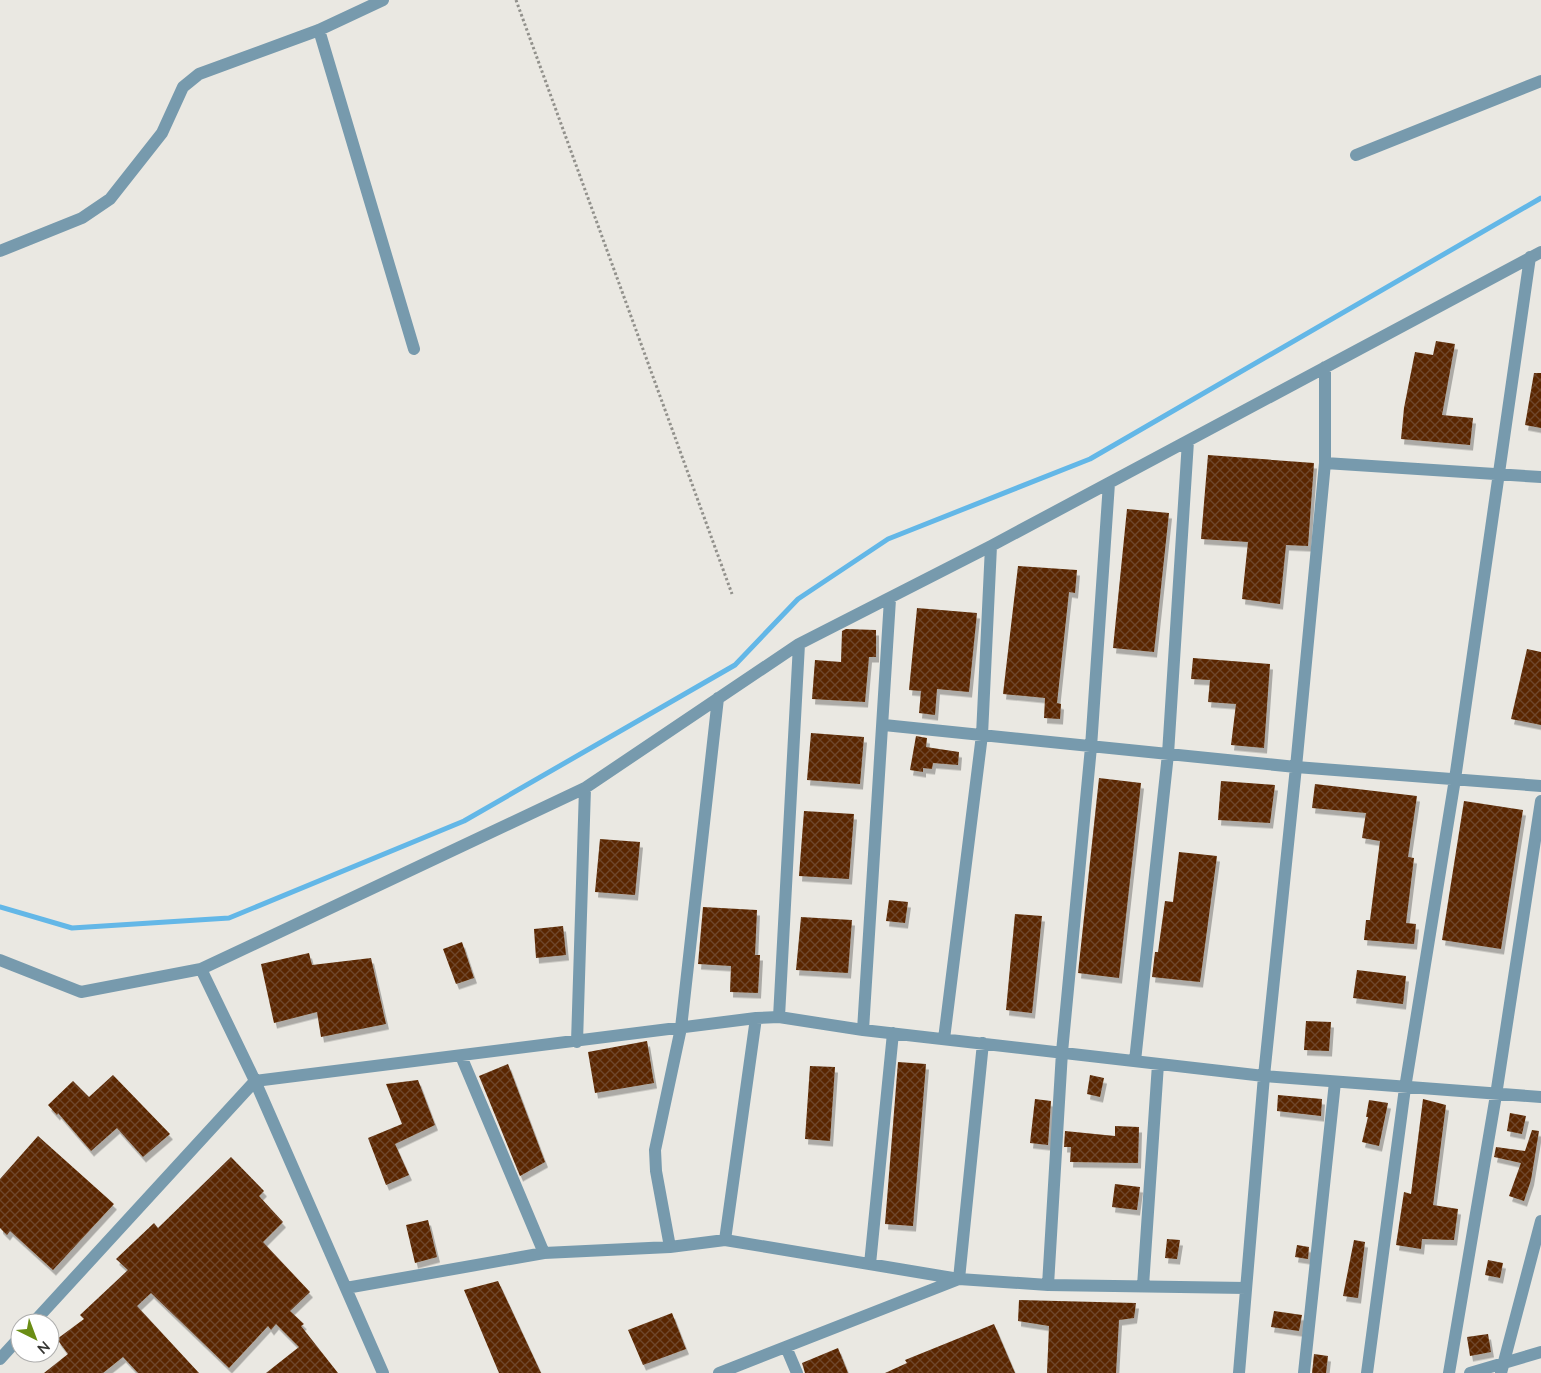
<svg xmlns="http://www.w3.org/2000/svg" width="1541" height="1373" font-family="Lato,sans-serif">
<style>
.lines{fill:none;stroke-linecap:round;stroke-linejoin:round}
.stream{stroke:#63b7e7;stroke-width:5}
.building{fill:url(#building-cross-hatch);filter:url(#shadow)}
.path{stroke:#92918c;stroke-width:3;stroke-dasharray:2.5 2.5;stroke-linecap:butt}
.minor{stroke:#779aad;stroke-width:12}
</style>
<defs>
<pattern id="building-cross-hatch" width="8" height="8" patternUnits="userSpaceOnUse" patternTransform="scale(1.25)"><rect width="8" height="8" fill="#5a2804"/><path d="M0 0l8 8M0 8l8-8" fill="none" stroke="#6f472a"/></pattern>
<filter id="shadow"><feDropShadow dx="3" dy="5.5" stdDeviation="0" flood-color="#0004"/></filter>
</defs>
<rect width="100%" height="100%" fill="#eae8e2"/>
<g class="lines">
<path class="stream" d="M0 907 72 928 229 918 464 821 735 665 798 599 888 539 1090 459 1541 198"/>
</g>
<path class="building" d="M1436 341 1455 344 1442 415 1473 418 1470 445 1401 439 1404 408 1415 352 1433 355Z
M1534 373H1541V428L1525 425Z
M1208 455 1314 463 1308 546 1286 545 1280 604 1242 599 1248 542 1201 539Z
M1127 509 1169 513 1154 652 1113 648Z
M1018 566 1077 570 1075 593 1069 592 1057 703 1061 704 1060 719 1044 718 1045 698 1003 694Z
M917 608 977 613 969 692 937 689 935 715 919 713 921 691 909 690Z
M846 629 876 630V657H869L865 702 812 699 815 660 841 662 842 631Z
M1527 649 1541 652V725L1511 719Z
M1193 658 1270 664 1264 748 1231 745 1236 704 1208 702 1210 680 1191 679Z
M811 733 864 737 860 784 807 780Z
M916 736 927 738 926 747 959 752 958 765 933 763 932 769 923 768V772L910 770Z
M1099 778 1141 783 1119 978 1078 973Z
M1221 781 1275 785 1270 823 1218 820Z
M1315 784 1417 796 1408 857 1414 858 1406 923 1416 924 1414 944 1364 940 1366 920H1370L1380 841 1362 838 1366 813 1312 808Z
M1464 801 1523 810 1501 949 1442 940Z
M804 811 854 814 849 879 799 876Z
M600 839 640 842 635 895 595 892Z
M1179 852 1217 856 1200 982 1152 977 1155 952H1158L1165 901 1173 902Z
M889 900 908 902 905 923 886 921Z
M703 907 757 910 755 955H760L758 993 730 992 731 966 698 964Z
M1015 914 1042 916 1032 1013 1006 1010Z
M801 917 852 920 848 973 796 970Z
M563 926 566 955 536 958 534 929Z
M462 942 474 978 456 984 443 949Z
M309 953 312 965 371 958 386 1024 321 1037 317 1012 274 1023 261 964Z
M1357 970 1406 976 1403 1004 1353 998Z
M1306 1021 1331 1022 1329 1051 1304 1050Z
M647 1041 654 1083 595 1093 588 1052Z
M898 1062 926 1064 913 1226 885 1224Z
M508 1064 545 1162 520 1176 479 1076Z
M810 1066 835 1067 830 1141 805 1139Z
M113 1075 170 1134 143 1157 117 1128 91 1151 58 1113 57 1115 48 1105 73 1081 89 1097Z
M1090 1075 1104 1078 1100 1097 1087 1094Z
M418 1080 435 1125 395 1144 409 1175 386 1185 368 1138 402 1124 386 1084Z
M1278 1095 1322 1099 1321 1116 1277 1111Z
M1035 1099 1051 1101 1048 1145 1030 1143Z
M1423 1099 1446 1105 1433 1205 1458 1209 1454 1240 1422 1239 1421 1249 1396 1245 1404 1192 1411 1194Z
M1369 1100 1388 1103 1379 1146 1362 1142 1368 1117H1366Z
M1510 1113 1526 1116 1522 1134 1507 1131Z
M1115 1126 1139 1127 1138 1163 1070 1162 1071 1147H1064L1065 1131 1115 1136Z
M1532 1130 1539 1131 1531 1180 1524 1201 1509 1196 1521 1163 1494 1157 1496 1147 1525 1151Z
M38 1136 114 1204 53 1270 10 1231 7 1235 0 1228V1179Z
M231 1157 264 1191 259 1196 283 1222 263 1242 310 1292 290 1311 304 1324 301 1326 338 1373H266L299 1347 276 1324 271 1330 268 1326 229 1368 151 1293 137 1306 199 1373H138L123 1357 103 1373H44L68 1354 57 1339 84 1319 80 1315 128 1270 116 1259 154 1223 158 1228Z
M1115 1184 1140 1187 1137 1210 1112 1207Z
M428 1220 437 1257 415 1263 406 1225Z
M1167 1239 1180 1240 1177 1259 1165 1258Z
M1354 1240 1365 1242 1358 1298 1343 1296Z
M1297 1245 1309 1247 1308 1259 1295 1257Z
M1488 1260 1503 1263 1500 1278 1485 1275Z
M498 1281 541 1373H499L464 1290Z
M1019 1300 1136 1303 1134 1318 1119 1320 1116 1373H1047L1049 1326 1018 1321Z
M1274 1311 1302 1315 1299 1331 1271 1327Z
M672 1313 686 1349 643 1365 628 1330Z
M994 1324 1015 1373H885L907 1363 905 1360Z
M1488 1334 1491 1352 1470 1356 1467 1337Z
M838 1348 848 1373H805L802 1363Z
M1314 1354 1328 1356 1326 1373H1312Z"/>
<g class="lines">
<path class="path" d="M516 0 732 594"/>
<path class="minor" d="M319 30 414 349
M1356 155 1541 81
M0 251 82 218 110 199 162 133 183 87 199 74 319 30 383 0
M1325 463 1541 477
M884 725 1296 767 1325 463V367
M0 960 81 992 201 969 585 788 799 644 991 546 1541 252
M201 969 255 1081 383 1373
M779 1017 799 644
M863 1030 890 599
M944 1039 982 735 991 546
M577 1042 585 788
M461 1056 544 1253
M1135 1061 1168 754 1188 441
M725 1240 756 1018
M670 1247 656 1171 655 1150 681 1028 718 698
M870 1264 893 1033
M1048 1285 1062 1052 1091 747 1109 483
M1143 1286 1158 1064
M346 1288 544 1253 670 1247 725 1240 959 1279 1048 1285 1246 1288
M33 1323 255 1081 756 1018 779 1017 863 1030 1264 1076 1296 767 1541 786
M786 1347 797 1373
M0 1359 20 1337
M719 1373 959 1279 983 1043
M1239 1373 1264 1076 1541 1097
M1304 1373 1335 1082
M1367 1373 1405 1088 1455 779 1530 257
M1449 1373 1496 1095 1541 801
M1470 1373 1541 1352
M1501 1373 1541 1221"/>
</g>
<g transform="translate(35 1338) rotate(138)"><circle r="24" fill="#ffffff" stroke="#aeaead"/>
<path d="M0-4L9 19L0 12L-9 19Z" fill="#6a8d14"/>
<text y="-8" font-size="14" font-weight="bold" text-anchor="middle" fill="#353532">N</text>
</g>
</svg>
